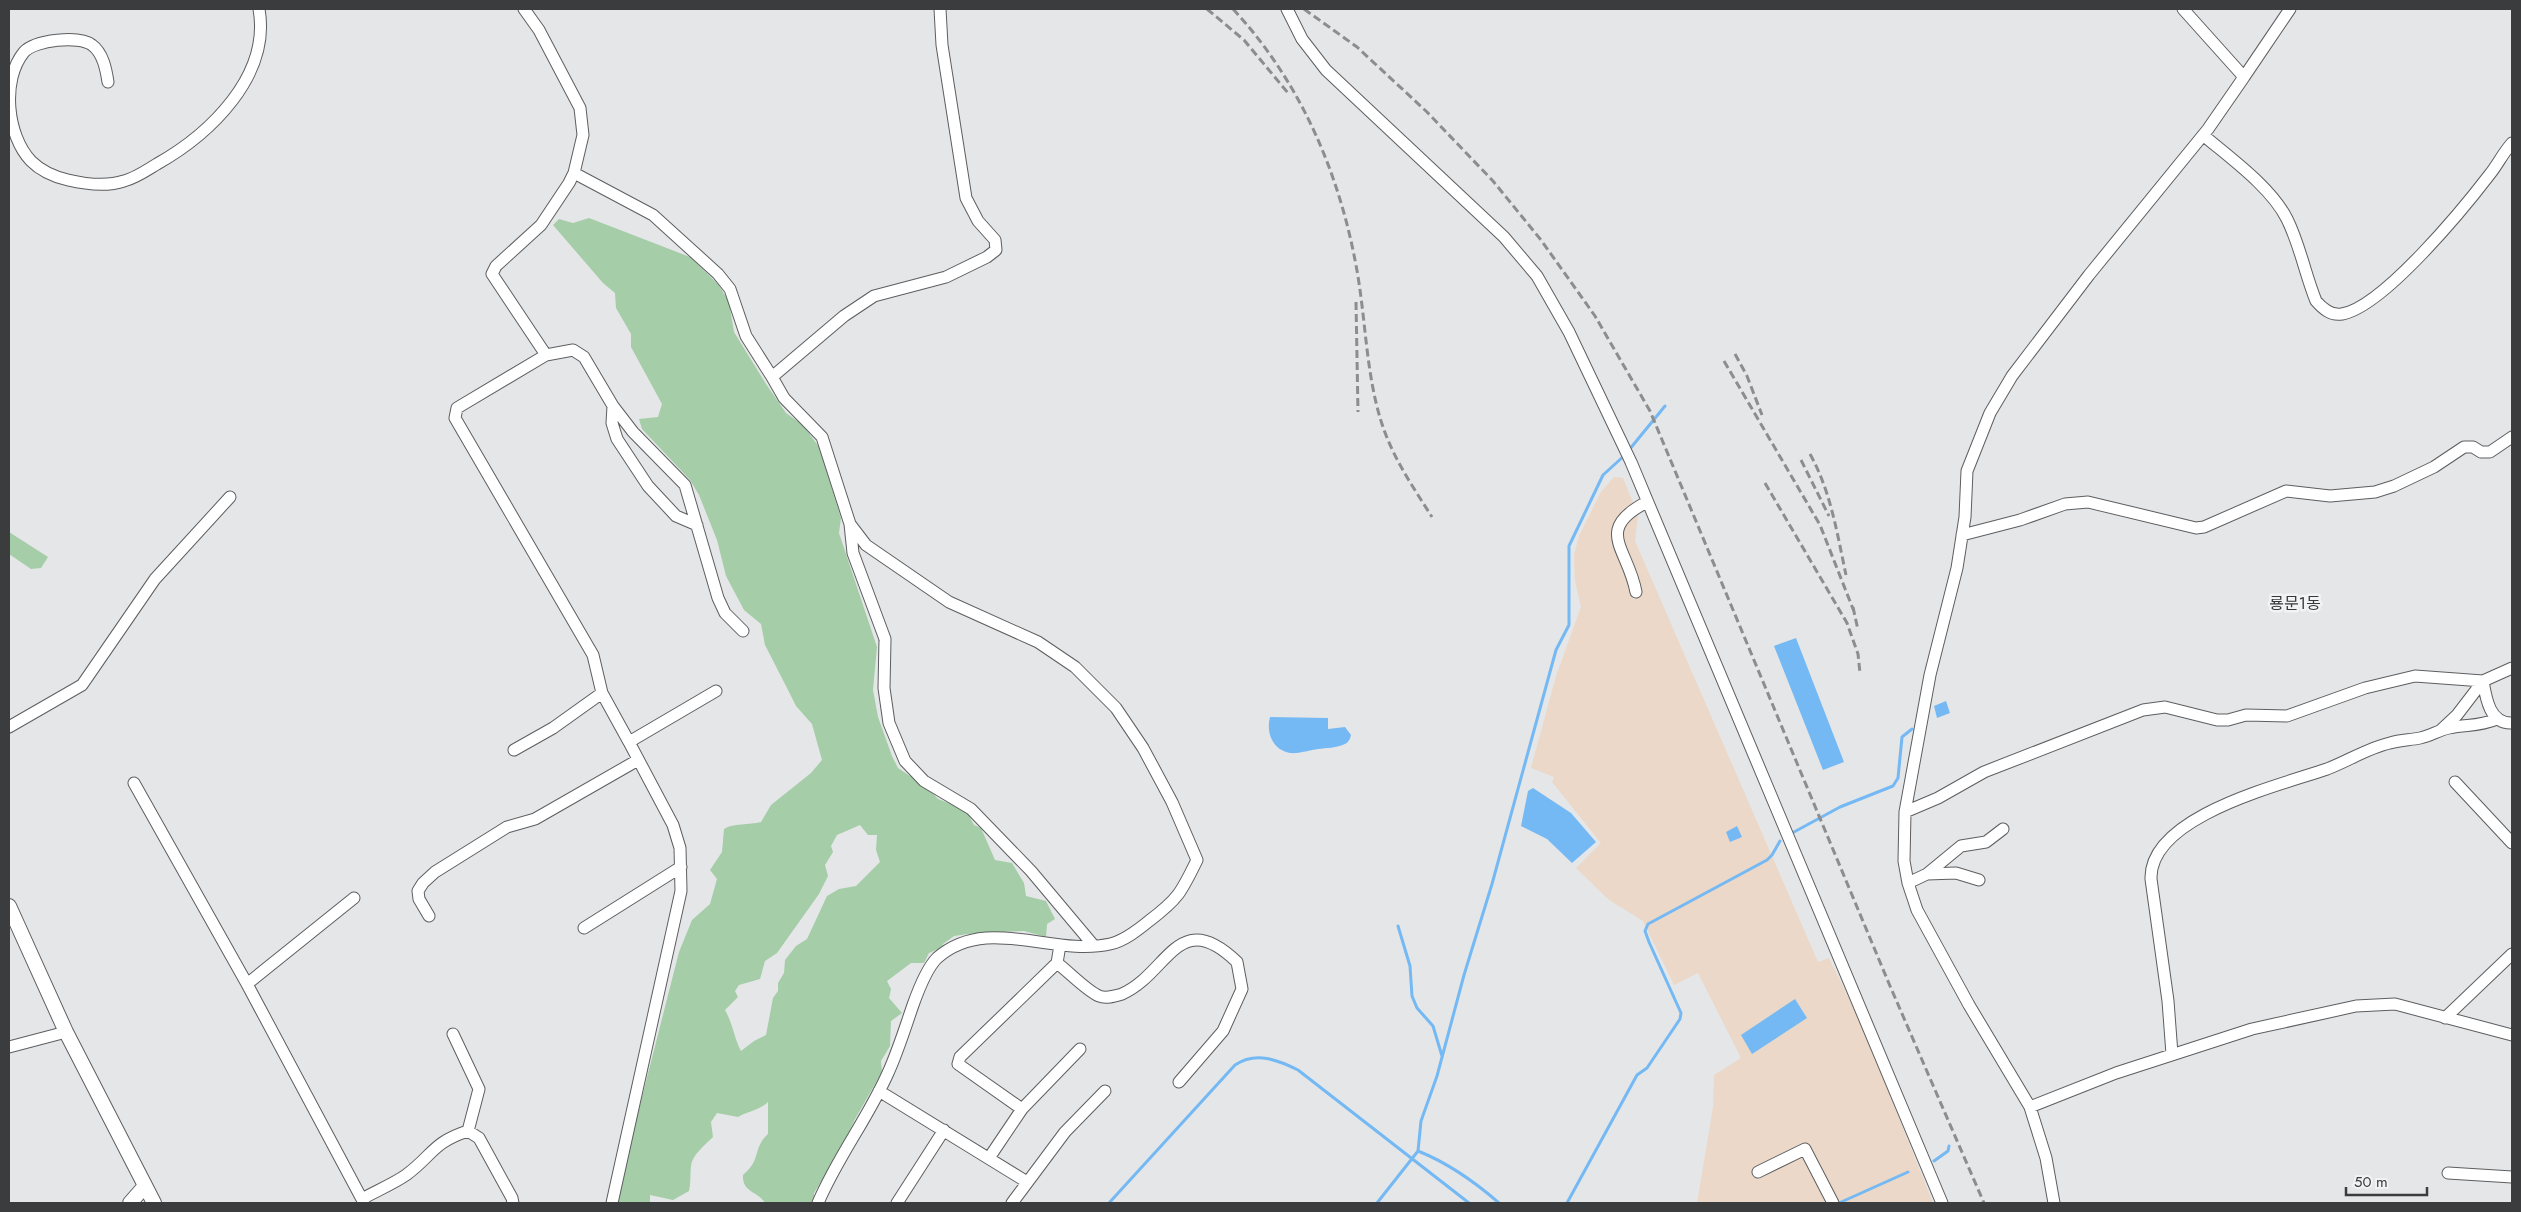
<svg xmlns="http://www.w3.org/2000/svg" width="2521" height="1212" font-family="Jost,'Noto Sans KR',sans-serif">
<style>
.industrial{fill:#ebd8c8}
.green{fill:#a5cda8;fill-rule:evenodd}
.water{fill:#74b9f4}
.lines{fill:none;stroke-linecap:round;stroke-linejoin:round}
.stream{stroke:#74b9f4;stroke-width:3}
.minor-casing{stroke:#5d5e60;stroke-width:13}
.tertiary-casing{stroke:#5d5e60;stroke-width:16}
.minor{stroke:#fff;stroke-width:11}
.tertiary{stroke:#fff;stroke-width:14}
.rail{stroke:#8c8d8e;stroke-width:3;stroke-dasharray:8 4;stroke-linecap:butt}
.labels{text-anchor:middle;stroke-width:5;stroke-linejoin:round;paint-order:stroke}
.quarter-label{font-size:16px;fill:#38383a;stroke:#f2f3f5}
</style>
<rect width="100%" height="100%" fill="#e5e6e8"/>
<path class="industrial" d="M1614 477 1623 478 1638 515 1635 541 1818 962 1829 958 1860 1021 1933 1203H1697L1713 1107 1714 1075 1741 1058 1698 973 1674 985 1643 921 1609 900 1576 868 1601 843 1552 782 1554 777 1531 768 1556 676 1581 607 1575 581 1574 555 1579 536 1601 492Z"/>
<path class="green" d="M589 218 690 257 718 284 729 302 734 332 766 384 786 413 803 425 819 447 841 518 839 533 877 647 873 690 878 717 892 756 898 768 928 788 938 799 956 806 968 814 974 825 981 828 995 860 1012 863 1024 883 1026 896 1046 901 1055 919 1047 924 1046 937 1024 931 975 933 954 936 943 944 941 948 929 953 924 963H911L887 981 891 989 889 998 902 1013 891 1021 890 1046 881 1061 882 1072 855 1119 841 1150 814 1193V1203H765C758 1191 742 1193 743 1175 762 1159 752 1149 768 1134V1102C760 1110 748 1111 738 1117L717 1113 711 1122 713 1137C705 1145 692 1155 691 1166 690 1175 691 1182 689 1191L673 1200 650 1195V1203H615L679 952 692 920 710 904 717 879 710 870 722 852 724 829C733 823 749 825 761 822L771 805 811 773 822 760 812 724 796 706 786 686 765 645 761 624 744 610 726 576 717 540 699 495 690 480 642 429 639 419 658 417 662 404 631 347V334L616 308 615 293 603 283 553 225 559 219 573 223ZM860 825 868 835H877L876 850 880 862 856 886 839 889 827 896 807 939 796 946 785 960 784 973 778 983V991L773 998 766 1035 754 1041 741 1051C734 1038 733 1024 725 1010L738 997 735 991 739 985 760 979 765 961 777 953 819 894 828 876 825 865 833 852 831 846 837 835Z
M9 532 48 557 41 568 31 569 9 554Z"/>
<path class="water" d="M1796 638 1844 762 1823 770 1774 646Z
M1946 701 1950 713 1937 718 1934 706Z
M1270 717 1328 718V729L1345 727 1351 735C1350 739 1349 742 1345 744 1337 748 1326 748 1318 749 1310 750 1298 754 1290 753 1272 750 1266 732 1270 717Z
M1533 788 1571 813 1596 842 1572 863 1547 839 1521 826 1528 791Z
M1737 826 1742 837 1730 842 1726 832Z
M1795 999 1807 1018 1752 1054 1741 1035Z"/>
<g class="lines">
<path class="stream" d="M1629 450 1665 406
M1794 832 1840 807 1893 786 1898 778 1902 737 1912 729
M1398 926 1410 966 1412 996 1417 1008 1433 1026 1442 1056
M1418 1151C1448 1163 1475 1182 1499 1203
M1934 1161 1948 1151 1949 1146
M1109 1203 1235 1065C1256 1051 1278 1060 1298 1070L1469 1203
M1377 1203 1418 1151 1421 1121 1437 1076 1464 975 1492 884 1556 650 1569 625V546L1603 475 1625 455
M1567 1203 1637 1075 1647 1068 1680 1019 1681 1013 1649 942 1645 931 1648 924 1767 860 1772 855 1780 841
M1839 1203 1908 1172"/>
<g class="minor-casing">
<path id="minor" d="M524 9 539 30 580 108 583 135 574 173 569 183 541 225 496 266 492 274 546 355
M1287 9 1302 39 1326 70 1504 237 1537 276 1569 332 1631 462 1942 1203
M2244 77 2290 9
M108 82C106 69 103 53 92 45 79 35 35 40 24 52 1 80 7 136 31 161 41 171 55 177 68 180 85 184 106 187 124 181 136 178 147 170 157 164 210 134 271 76 259 9
M2203 135C2230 158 2271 187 2287 219 2300 245 2305 274 2316 301 2323 309 2331 316 2342 314 2383 307 2464 208 2490 174 2498 164 2503 153 2512 143
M574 173 653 215 718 274 730 289 746 336 772 377
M613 406 612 423 617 439 648 486 676 516 697 525
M850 524 853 553 885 639 884 688 889 723 905 761 924 781 971 809 1031 871 1094 946
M1962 535 2020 520 2065 504 2088 502 2196 528 2204 527 2286 491 2330 496 2375 492 2394 486 2434 467 2464 447H2473L2481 452H2490L2512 437
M1636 592C1628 548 1593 530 1647 502
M2483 681C2486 699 2490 724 2512 723
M9 727 82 685 155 579 230 497
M2441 730 2457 715 2483 681
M629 742 602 693 593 655 455 418 457 408 546 355 573 350 584 357 613 406 633 432 685 485 718 598 725 613 743 631
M514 750 553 728 602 693
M2455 782 2512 843
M134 783 247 984 364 1203
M1905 812 1938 798 1984 772 2143 710 2165 707 2217 720H2228L2246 715 2287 716 2365 688 2415 676 2483 681 2512 668
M1927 874 1956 873 1979 880
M1908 883 1927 874 1961 846 1986 842 2003 829
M429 916 419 899 418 891 423 883 435 872 507 827 535 819 638 760
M584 928 681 867
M1060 945 1057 963C1069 972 1087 991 1099 996 1106 999 1115 996 1122 994 1168 974 1178 905 1237 962L1242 989 1223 1031 1179 1082
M247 984 354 898
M2445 1018 2512 954
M453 1034 479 1089 468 1131
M9 1047 66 1032
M2172 1054 2168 1001 2151 879C2149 816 2281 785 2327 769 2348 761 2368 748 2390 743 2400 740 2410 740 2420 738 2430 736 2439 730 2449 728 2467 724 2478 727 2497 719
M879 1091 1027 1182
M2030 1107 2116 1073 2252 1029 2356 1006 2395 1004 2512 1035
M1022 1109 958 1064 960 1057 1057 963
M468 1131 479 1138 512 1198 513 1203
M989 1158 1022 1109 1080 1049
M1758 1172 1805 1149 1833 1203
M2448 1173 2512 1177
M362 1199C376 1191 393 1184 406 1175 432 1156 433 1142 468 1131
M612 1203 681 891 680 848 673 825 629 742 716 691
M818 1203C837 1158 868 1118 888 1073 898 1051 905 1028 913 1005 918 991 926 969 937 958 987 914 1053 957 1110 944 1124 941 1138 930 1149 921 1178 899 1181 893 1197 860L1172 802 1143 748 1116 708 1075 667 1038 642 949 602 866 545 850 524 822 437 784 398 772 377 844 316 874 296 946 277 987 257 996 250 995 240 978 221 966 198 942 45 940 9
M897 1203 944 1130
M1012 1203 1065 1132 1105 1091
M2054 1203 2046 1158 2030 1107 1969 1005 1917 910 1908 883 1904 861 1905 812 1930 675 1957 568 1965 517 1967 471 1990 413 2012 376 2089 275 2208 129 2244 77 2183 9"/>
</g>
<g class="tertiary-casing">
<path id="tertiary" d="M9 906 66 1032 154 1203
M130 1203 145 1186"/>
</g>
<use href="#minor" class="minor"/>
<use href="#tertiary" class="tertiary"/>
<path class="rail" d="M1207 9 1244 40 1288 93
M1233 9C1298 79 1337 167 1355 260 1366 314 1365 372 1382 424 1393 458 1413 487 1432 517
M1304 9 1357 47 1427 112 1493 181 1541 240 1595 316 1650 411 1890 986 1984 1203
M1356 302 1358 412
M1735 354 1747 376 1762 415
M1724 361 1820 525 1855 614
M1810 454C1831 492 1837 533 1846 575
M1801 460 1829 516
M1765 483 1847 623 1858 654 1860 673
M1853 607 1858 630"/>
</g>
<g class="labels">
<g class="quarter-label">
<text x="2295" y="609">룡문1동</text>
</g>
</g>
<rect width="2521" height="1212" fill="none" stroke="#3b3c3d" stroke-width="20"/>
<path d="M2346 1187v8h81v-8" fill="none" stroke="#3b3c3d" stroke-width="2.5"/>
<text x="2354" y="1187" font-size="15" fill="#3b3c3d" stroke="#f2f3f5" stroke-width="4" paint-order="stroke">50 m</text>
</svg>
